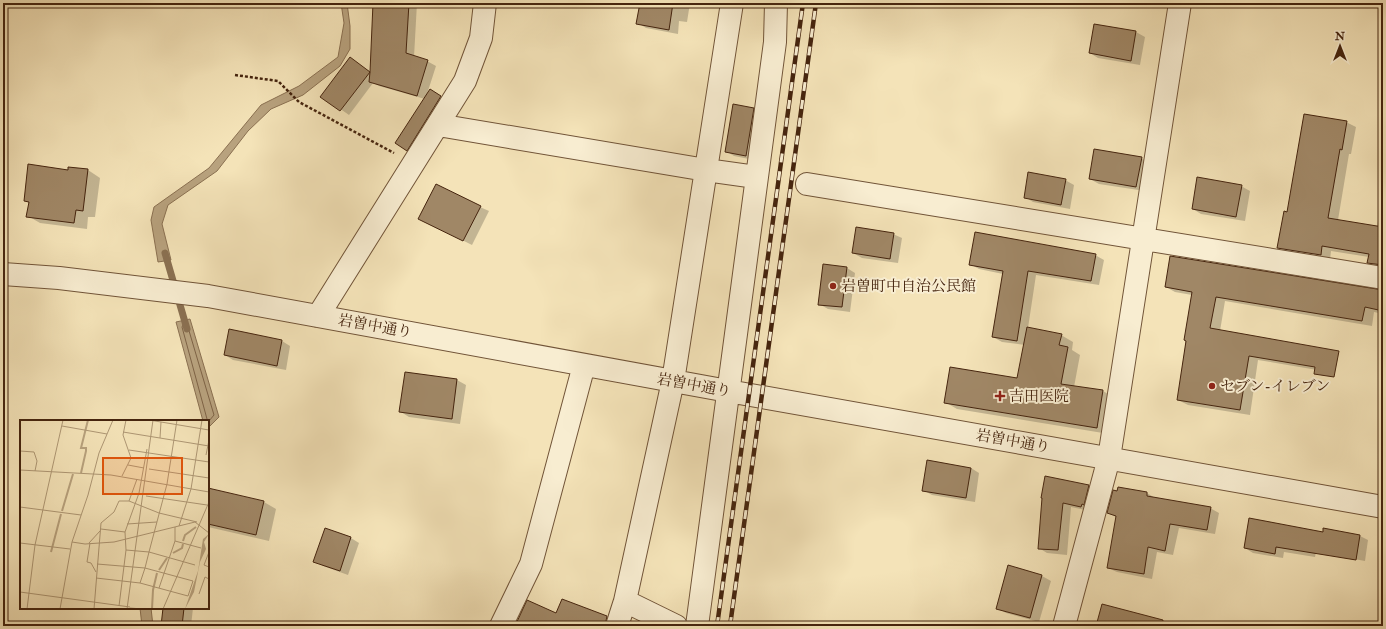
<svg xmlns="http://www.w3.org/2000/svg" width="1386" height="629" font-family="'IM FELL Double Pica','Noto Serif JP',serif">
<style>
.water{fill:#b8a27e;stroke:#8a7051}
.shadow{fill:#0003}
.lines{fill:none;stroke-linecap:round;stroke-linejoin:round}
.shore{stroke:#7e6346;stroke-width:1}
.stream{stroke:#8a7051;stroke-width:7}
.building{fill:#a08766;stroke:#45240e}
.minor-casing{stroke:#715438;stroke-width:24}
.path{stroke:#45240e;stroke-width:2.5;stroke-dasharray:3 2;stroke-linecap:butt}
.minor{stroke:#f8edd1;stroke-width:22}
.rail-casing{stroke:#45240e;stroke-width:4.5}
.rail{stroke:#f8edd1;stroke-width:3;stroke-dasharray:9;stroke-linecap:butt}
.poi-dot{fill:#8f2418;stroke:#f8edd1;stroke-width:1.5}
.labels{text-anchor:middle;stroke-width:4;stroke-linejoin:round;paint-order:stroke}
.poi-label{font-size:15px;fill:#45240e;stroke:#f8edd1;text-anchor:start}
.street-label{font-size:15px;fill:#45240e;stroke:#f8edd1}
.inset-river{fill:none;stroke:#b8a27e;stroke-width:2}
.inset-road{fill:none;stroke:#ae9774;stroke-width:1}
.view{fill:#e0560c;fill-opacity:0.15;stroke:#e0560c;stroke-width:2}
.inset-edge{fill:none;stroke:#45240e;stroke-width:2}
</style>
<rect width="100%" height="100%" fill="#f4e3b8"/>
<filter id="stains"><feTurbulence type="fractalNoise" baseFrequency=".005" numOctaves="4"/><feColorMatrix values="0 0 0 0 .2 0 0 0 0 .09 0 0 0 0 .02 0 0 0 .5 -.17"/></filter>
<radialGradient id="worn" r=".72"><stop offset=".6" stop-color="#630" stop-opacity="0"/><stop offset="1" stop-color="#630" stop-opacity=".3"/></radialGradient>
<path class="water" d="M341 3H347L350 26V49L340 66 303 95 271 109 248 131 217 171 168 205 162 224 171 260 158 262 151 220 154 207 209 168 261 105 299 86 338 57 344 23Z
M190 319 219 417 208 428V421H203L176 322Z
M140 608H151L153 626H142Z"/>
<path class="shadow" d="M374 3H417L414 57 427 61 436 66 427 94 430 91 444 99 411 152 396 143 425 99 379 86 373 83 349 115 322 96 350 59 371 72Z
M641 3H690L687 22 679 21 678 34 646 28 638 23Z
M1095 25 1136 32 1145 37 1140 65 1098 58 1090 53Z
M753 109 762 113 754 160 734 156 726 151Z
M1346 122 1356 127 1351 154H1349L1338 220 1377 227 1383 191V269L1378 268 1368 262 1369 257 1331 251 1330 260 1288 253 1279 248 1288 213Z
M1141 158 1150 163 1145 191 1099 184 1090 179Z
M88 170 100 178 95 217H88L87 229 40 223 28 216 29 203 25 200 69 171Z
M1065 180 1074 185 1070 209 1033 202 1025 197Z
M1241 186 1250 191 1245 221 1201 214 1193 209Z
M480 207 489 211 472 245 428 223Z
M893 234 902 238 898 263 862 258 853 253Z
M1095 255 1104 260 1099 285 1036 275 1028 328 1061 335 1073 342 1072 350 1080 355 1074 387 1103 391 1115 398 1109 434 957 409 945 402 1018 379 1025 345 1002 342 993 337 1003 274 979 269 970 264Z
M847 268 855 273 850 312 828 309 819 304Z
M1166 287 1383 291V314L1374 312 1372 326 1225 301 1220 331 1334 355 1335 373 1258 360 1250 415 1188 405 1178 400 1192 295 1175 292Z
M282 341 290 346 286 370 233 360 225 355Z
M406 373 457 380 466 385 460 424 409 417 401 412Z
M971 468 979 473 975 502 932 495 923 490Z
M1046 477 1088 486 1097 491 1090 511 1071 507 1067 555 1047 553 1039 548Z
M208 489 264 502 276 509 269 541 208 527Z
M1147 493 1155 498 1210 508 1219 513 1215 534 1179 528 1173 555 1157 552 1152 579 1117 572 1108 568 1116 517 1108 513Z
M326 529 351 538 359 543 348 575 323 566 315 561Z
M1324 533 1360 536 1368 540 1365 561 1316 552 1315 557 1284 552 1283 558 1253 553 1245 548Z
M1009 567 1042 576 1051 581 1039 622 1006 613 997 608Z
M1103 605 1184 626H1098Z
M164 608H193L191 626H162Z
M556 615H602L611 620 608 626H516Z"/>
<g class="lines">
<path class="shore" d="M187 324 214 415 209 421 207 419 182 327 183 325Z"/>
<path class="stream" d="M165 253 187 329"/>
</g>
<path class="building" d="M373 3H409L406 53 428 60 417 96 369 82 370 72 340 111 320 97 350 57 370 72Z
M640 3H673L669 30 636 24Z
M1094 24 1136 31 1131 61 1089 53Z
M430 89 441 96 407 151 395 143Z
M733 104 754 108 746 156 725 152Z
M1304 114 1347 121 1342 150 1340 149 1328 218 1383 227V265L1367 263 1369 254 1322 246 1321 255 1277 248 1284 211 1287 212Z
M1094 149 1142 157 1136 187 1089 179Z
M28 164 68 170V167L88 169 83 211 76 210 74 223 26 217 29 202 24 201Z
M1028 172 1066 179 1061 205 1024 198Z
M1197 177 1242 185 1236 217 1192 209Z
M436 184 481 206 463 241 418 219Z
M856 227 894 233 890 259 852 253Z
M975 232 1096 254 1091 281 1028 271 1017 341 992 337 1003 271 969 265Z
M1170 256 1383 290V311L1365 307 1362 321 1216 297 1210 328 1339 351 1334 377 1314 374 1315 367 1249 356 1240 410 1177 400 1186 341 1184 340 1192 292 1165 287Z
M823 264 847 267 842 307 818 305Z
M1027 327 1062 334 1059 345 1068 347 1061 384 1103 390 1097 428 944 403 950 367 1017 378Z
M229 329 282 340 277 366 224 355Z
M405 372 457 379 452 419 399 412Z
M927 460 971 468 966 498 922 491Z
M1045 476 1089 485 1084 505 1082 504 1081 507 1063 503 1058 550 1038 549 1042 498H1041Z
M1118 487 1147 492V496L1211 507 1207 530 1170 524 1165 551 1148 547 1144 574 1107 568 1116 516 1107 513 1113 490 1117 491Z
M208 488 264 501 256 535 208 524Z
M1249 518 1323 532V528L1360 535 1356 560 1276 547 1275 554 1244 548Z
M325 528 351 537 340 571 313 562Z
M1008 565 1042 575 1030 618 996 609Z
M562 599 607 616 605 626H515L527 600 556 613Z
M1102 604 1163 620 1162 626H1096Z
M163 608H184L182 626H161Z"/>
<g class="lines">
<g class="minor-casing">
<path id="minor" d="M438 125 706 170 756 177
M807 184 1383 278
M3 274 59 278 208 296 728 391 1383 507
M318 316 465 81 481 38 485 3
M625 601 676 626
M501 626 531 564 584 365
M617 626 625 601 673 381 732 3
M697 626 775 42 776 3
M1064 626 1109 458 1180 3"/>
</g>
<path class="path" d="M235 75 278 81 299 102 394 153"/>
<use href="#minor" class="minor"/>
<g class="rail-casing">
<path id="rail" d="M717 626 803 3
M730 626 816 3"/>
</g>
<use href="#rail" class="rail"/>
</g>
<g class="poi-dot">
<circle cx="833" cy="286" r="4"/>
<circle cx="1212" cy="386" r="4"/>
<path d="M998 390h4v4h4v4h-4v4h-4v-4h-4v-4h4z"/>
</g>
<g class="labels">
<g class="poi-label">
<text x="841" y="291">岩曽町中自治公民館</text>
<text x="1220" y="391">セブン-イレブン</text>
<text x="1009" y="401">吉田医院</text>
</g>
<g class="street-label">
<text transform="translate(375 326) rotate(10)" y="5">岩曽中通り</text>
<text transform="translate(694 385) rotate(10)" y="5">岩曽中通り</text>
<text transform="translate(1013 441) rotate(10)" y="5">岩曽中通り</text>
</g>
</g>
<g transform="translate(20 420)">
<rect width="189" height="189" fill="#f4e3b8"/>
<path d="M189 114 184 122 186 129 180 142 174 172 165 189 178 151 183 119Z" fill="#b8a27e"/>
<path class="inset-river" d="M61 53 66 31V28H61L68 0M42 91 53 54M163 121 165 115 176 107M31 132 41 94M153 133 162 128 163 124M139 150 147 138M132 189 133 170 137 153"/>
<path class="inset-road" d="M129 0 189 10M42 6 87 14M103 12 189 26M140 18 141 2M109 30 189 42M0 31 14 32 17 41 15 51M186 35 189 20M108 45 124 48M129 49 189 58M0 50 91 55 189 72M102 56 111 38 103 15 106 0M126 76 187 85M109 81 117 59M0 87 61 95M107 104 137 102M159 106 171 69 182 0M81 109 105 112M155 121 181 128M52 122 65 124 94 122 175 102 189 113M0 123 50 129M69 123 80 111M70 123 67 142 71 143 76 152M106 130 129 132 175 145M189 132 184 145 189 147M77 144 125 148 173 161 168 176 120 163 125 148 129 132 147 64 157 0M76 158 120 163M139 168 155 121V107M0 172 110 187M179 174 185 157 189 159M99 186 106 130 105 112 119 73 127 29M110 188 122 189M7 189 15 125 43 0M40 189 52 122 68 75 79 33 93 0M74 189 81 103 94 92 99 81H109L139 93 177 102M107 189 133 0M143 189 189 82"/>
<path class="view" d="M83 38H162V74H83Z"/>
<rect width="189" height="189" class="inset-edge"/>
</g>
<rect width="1386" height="629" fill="none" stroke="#f4e3b8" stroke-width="16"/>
<rect x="4" y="4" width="1378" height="621" fill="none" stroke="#45240e" stroke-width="2"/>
<rect x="8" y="8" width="1370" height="613" fill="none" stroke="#45240e"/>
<g transform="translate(1340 46)" stroke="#f8edd1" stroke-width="3" paint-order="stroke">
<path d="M0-3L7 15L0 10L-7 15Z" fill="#45240e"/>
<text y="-6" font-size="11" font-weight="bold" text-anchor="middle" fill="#45240e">N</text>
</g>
<rect width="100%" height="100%" filter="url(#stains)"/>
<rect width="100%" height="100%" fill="url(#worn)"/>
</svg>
